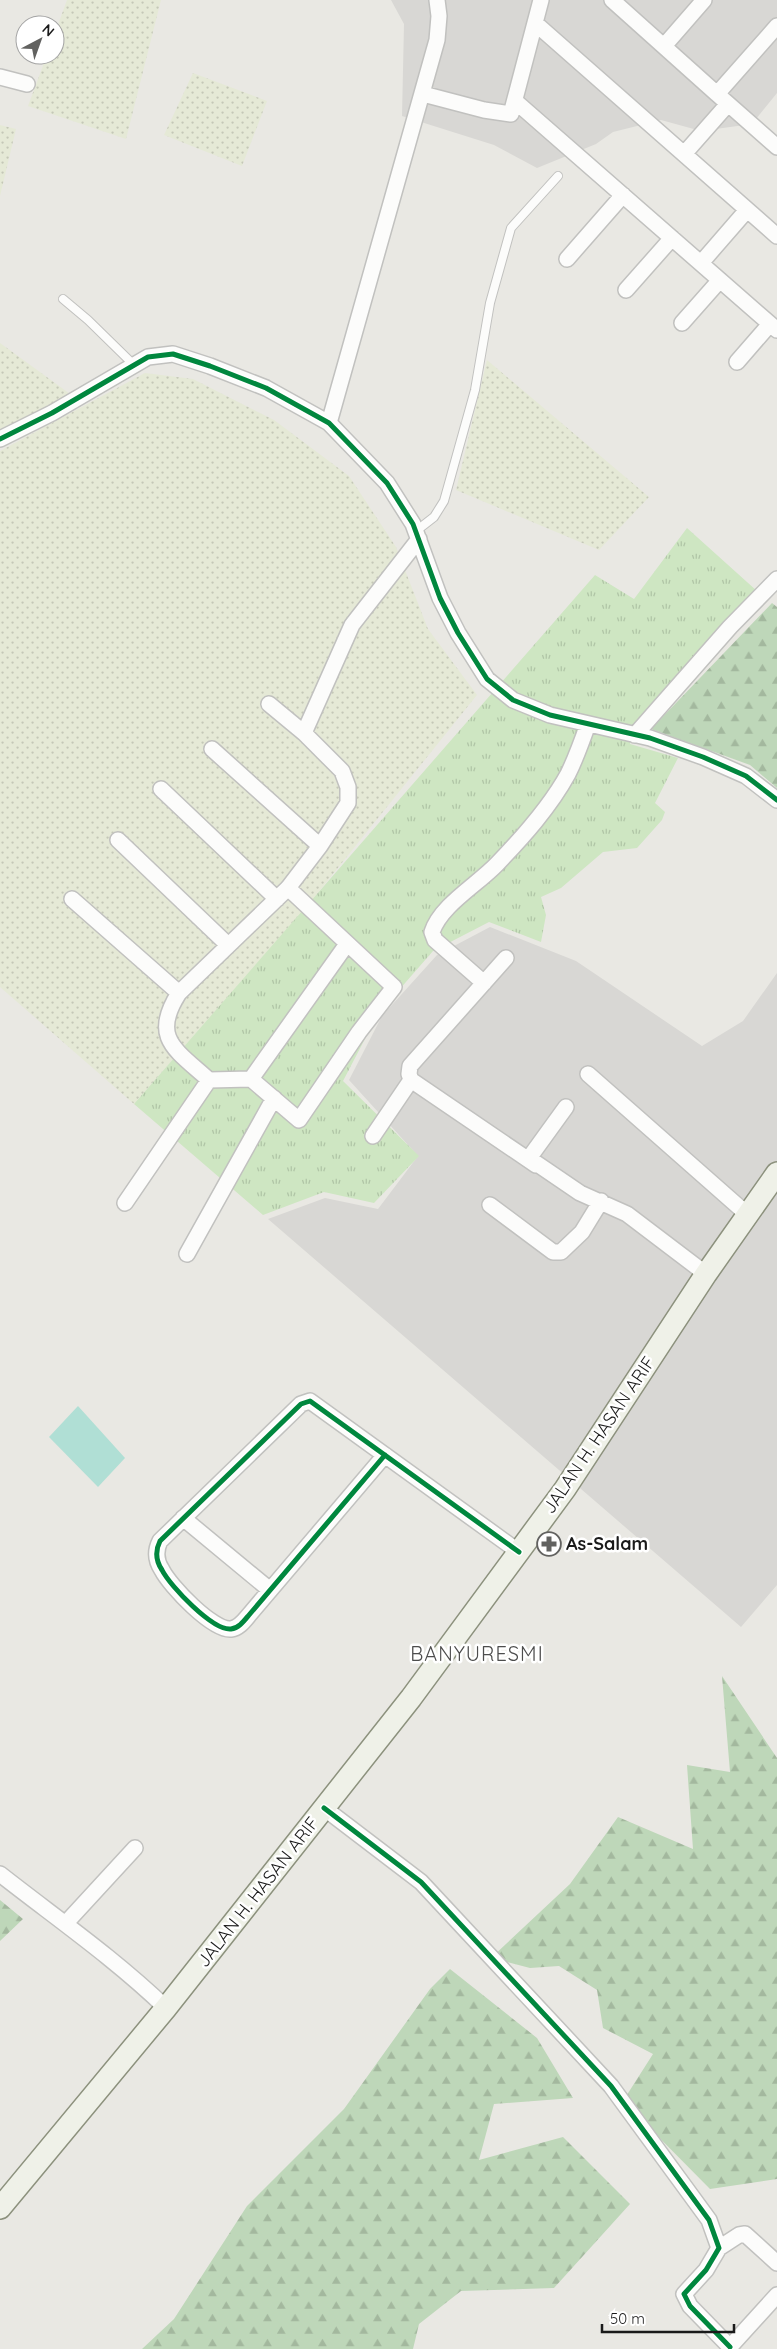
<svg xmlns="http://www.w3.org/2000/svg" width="777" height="2349" font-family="Quicksand,sans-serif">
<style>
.residential{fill:#d8d7d4}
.farmland{fill:url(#farmland-dots)}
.grass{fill:url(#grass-tufts)}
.forest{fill:url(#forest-firs)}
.pitch{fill:#b0dfd5}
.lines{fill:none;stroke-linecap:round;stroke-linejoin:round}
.service-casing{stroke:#c1c1bf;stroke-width:10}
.minor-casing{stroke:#c1c1bf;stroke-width:18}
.secondary-casing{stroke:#8c917d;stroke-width:24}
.service{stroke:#fcfcfb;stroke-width:8}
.minor{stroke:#fcfcfb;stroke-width:15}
.secondary{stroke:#eff1e8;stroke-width:21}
.cycleway-casing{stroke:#fff;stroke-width:8}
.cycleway{stroke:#00873e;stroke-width:5}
.labels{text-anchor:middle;stroke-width:5;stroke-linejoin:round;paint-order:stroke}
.street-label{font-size:18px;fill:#1a1a1a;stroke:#fff}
.poi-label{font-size:18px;font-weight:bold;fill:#1a1a1a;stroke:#fff;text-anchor:start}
.quarter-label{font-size:20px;letter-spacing:1px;fill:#4d4d4d;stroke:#fff}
</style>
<defs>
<pattern id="farmland-dots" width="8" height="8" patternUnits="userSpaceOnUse" patternTransform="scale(1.25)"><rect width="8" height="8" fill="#e5e9d6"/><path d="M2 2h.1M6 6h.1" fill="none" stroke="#c4c7b7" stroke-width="1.8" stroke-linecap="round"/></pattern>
<pattern id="grass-tufts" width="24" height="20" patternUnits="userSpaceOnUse" patternTransform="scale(1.25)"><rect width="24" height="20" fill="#cee6c2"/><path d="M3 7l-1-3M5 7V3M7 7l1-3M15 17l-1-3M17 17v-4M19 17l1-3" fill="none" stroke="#b0c5a6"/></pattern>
<pattern id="forest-firs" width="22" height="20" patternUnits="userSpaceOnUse" patternTransform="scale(1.25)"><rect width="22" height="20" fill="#bed7b9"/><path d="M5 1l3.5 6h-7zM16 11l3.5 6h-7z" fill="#a3b89e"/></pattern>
</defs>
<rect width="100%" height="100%" fill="#e9e8e3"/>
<path class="residential" d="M391 0H777V93L752 124 701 131 661 120 613 132 596 144 537 168 494 145 402 116 404 24Z
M490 927 576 961 702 1046 743 1021 777 973V1585L741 1627 268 1219 325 1198 378 1209 418 1156 349 1080 382 1016 437 955Z"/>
<path class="farmland" d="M67 0H161L126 139 28 106 47 55H55V33Z
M193 73 267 101 242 166 164 135Z
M0 125 16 129 0 196Z
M0 343 77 399 0 433Z
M487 360 649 497 599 550 456 490Z
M145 373 193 379 274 420 349 476 396 547 428 629 477 695 308 905 134 1104 0 987V451Z"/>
<path class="grass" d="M687 528 757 591 636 722 630 744 678 758 655 803 665 812 662 820 637 848 603 852 561 888 541 897 546 915 541 942 489 922 433 951 378 1014 343 1081 419 1156 374 1203 324 1192 263 1215 134 1104 595 575 634 599Z"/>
<path class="forest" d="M772 603 777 607V788L750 765 651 729Z
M722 1676 777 1758V2179L710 2189 623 2101 653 2054 603 2028 597 1990 559 1966 530 1968 491 1958 570 1884 618 1817 693 1849 687 1765 730 1772Z
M0 1900 23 1919 0 1941Z
M450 1969 537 2038 573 2098 494 2104 479 2160 563 2137 630 2204 554 2288 461 2291 419 2324 413 2349H142L174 2319 247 2206 344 2109 430 1989Z"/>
<path class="pitch" d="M78 1406 125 1458 98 1487 49 1437Z"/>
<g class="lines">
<g class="service-casing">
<path id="service" d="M63 299 88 320 134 365
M416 531 434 517 444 501 475 390 490 303 511 228 558 176"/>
</g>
<g class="minor-casing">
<path id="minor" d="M612 0 717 94 777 26
M535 23 777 236
M664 46 704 0
M0 77 27 84
M423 94 484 110 511 114 541 0
M717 94 777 147
M515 101 777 330
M684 154 728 104
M567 259 623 195
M701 263 747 210
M626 290 672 238
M682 323 720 280
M737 362 770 324
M329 423 437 40 439 16 437 0
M0 439 52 413 148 357 173 354 210 366 266 388 329 423 387 483 413 524 440 598 458 633 487 679 513 700 550 715 650 738 703 757 746 776 777 800
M304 733 352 625 419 539
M635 735 730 627 777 579
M212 749 320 846
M161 789 277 899
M118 840 228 945
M288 888 394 987 359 1032 299 1120 251 1079 347 944
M72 899 179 993
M506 958 410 1066 409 1074 411 1080 536 1165
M484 983 435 940 432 932C441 905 477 885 497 864 523 837 550 807 568 774 576 758 582 741 588 724
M588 1074 748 1215
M251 1079 209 1080C176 1050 150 1038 179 993L288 888 320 846 348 803V787L342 771 304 733 269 704
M566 1107 532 1154 533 1161 580 1193 627 1214 706 1274
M373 1136 411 1080
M125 1203 209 1080
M490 1205 553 1252H561L582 1232 601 1201
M187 1254 274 1098
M385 1455 249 1615C244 1621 239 1628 231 1629 213 1631 170 1586 162 1570 156 1561 155 1551 160 1541L301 1404 310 1401 519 1552
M183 1518 270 1590
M324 1808 421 1882 611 2086 709 2220 719 2248 706 2270 684 2294 690 2306 730 2347
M0 1874C56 1918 114 1958 166 2008
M66 1923 135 1848
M719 2248 739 2235 745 2234 777 2263
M728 2349 777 2295"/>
</g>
<g class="secondary-casing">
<path id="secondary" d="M0 2208 166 2008 411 1698 565 1489 706 1274 777 1173"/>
</g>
<use href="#service" class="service"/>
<use href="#minor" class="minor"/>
<use href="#secondary" class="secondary"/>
<g class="cycleway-casing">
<path id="cycleway" d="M0 439 52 413 148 357 173 354 210 366 266 388 329 423 387 483 413 524 440 598 458 633 487 679 513 700 550 715 650 738 703 757 746 776 777 800
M385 1455 249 1615C244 1621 239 1628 231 1629 213 1631 170 1586 162 1570 156 1561 155 1551 160 1541L301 1404 310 1401 519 1552
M324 1808 421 1882 611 2086 709 2220 719 2248 706 2270 684 2294 690 2306 730 2347"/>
</g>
<use href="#cycleway" class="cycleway"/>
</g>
<defs>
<g id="pharmacy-ring" transform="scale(1.25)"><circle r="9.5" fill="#fff" stroke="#626260" stroke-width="1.5"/><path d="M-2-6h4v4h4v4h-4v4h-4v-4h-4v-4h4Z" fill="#626260"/></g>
</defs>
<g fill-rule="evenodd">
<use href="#pharmacy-ring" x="549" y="1544"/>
</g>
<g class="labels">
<g class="street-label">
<text transform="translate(599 1435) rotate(-56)" y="6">JALAN H. HASAN ARIF</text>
<text transform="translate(258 1892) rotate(-52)" y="6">JALAN H. HASAN ARIF</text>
</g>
<g class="poi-label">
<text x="566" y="1550">As-Salam</text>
</g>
<g class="quarter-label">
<text x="477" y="1661">BANYURESMI</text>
</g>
</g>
<g transform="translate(40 40) rotate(41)"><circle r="24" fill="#ffffff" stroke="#a3a3a3"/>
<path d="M0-4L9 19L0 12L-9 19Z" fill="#626260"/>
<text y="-8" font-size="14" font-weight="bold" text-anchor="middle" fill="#1a1a1a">N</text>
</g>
<path d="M602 2324v8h132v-8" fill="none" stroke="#1a1a1a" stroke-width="2.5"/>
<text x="610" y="2324" font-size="15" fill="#1a1a1a" stroke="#ffffff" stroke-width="4" paint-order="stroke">50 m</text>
</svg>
